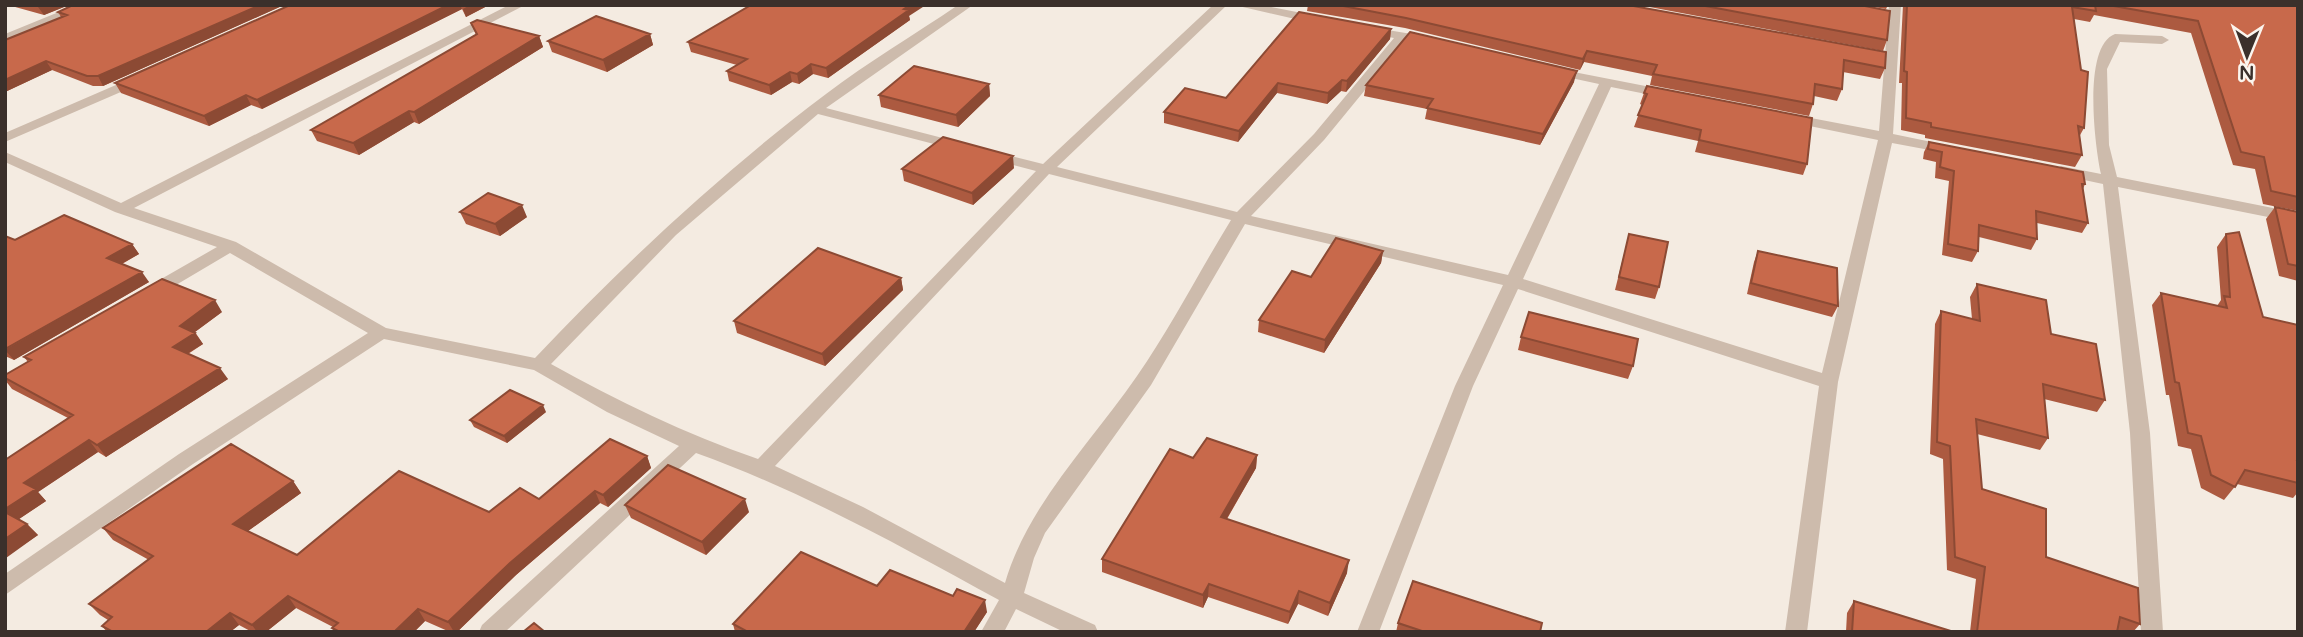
<svg xmlns="http://www.w3.org/2000/svg" width="2303" height="637" font-family="'Varela Round',sans-serif">
<style>
.lines{fill:none;stroke-linecap:round;stroke-linejoin:round}
.minor{fill:#cdbbac;fill-rule:evenodd}
.wall{fill:#ac5a40}
.shaded-wall{fill:#8c4a34}
.building{fill:#c8694b;stroke:#8c4a34;stroke-width:2}
</style>
<rect width="100%" height="100%" fill="#f4ebe1"/>
<g class="lines">
<path class="minor" d="M76 5H94L5 43V34Z
M509 5H525L134 208 236 242 386 328 535 358C625 263 721 173 826 94 868 62 914 35 958 5H973L826 108 966 144V150L961 151 818 114 676 235 551 364C618 401 685 434 758 459L1036 171 986 158V152L991 151 1043 164 1213 5H1227L1057 167 1237 212 1314 134 1394 38 1363 32V26L1430 37 1435 38V44L1406 40 1324 140 1251 216 1508 275 1599 84 1548 73V67L1671 91V97L1666 98 1611 87 1523 279 1822 373 1878 140 1790 122 1783 118 1790 114 1879 131 1889 5H1901L1893 134 1951 146 1958 150 1951 154 1892 143 1838 382 1807 632H1785L1819 386 1518 289 1473 386 1379 632H1357L1455 386 1503 285 1245 224 1151 385 1045 533 1034 558 1024 593 1095 625 1098 632H1064L1016 609 1004 632H981L999 600C900 546 802 491 696 453L505 632H479L482 625 679 446 607 412 534 370 384 339 193 464 5 595V574L179 454 368 333 230 253 154 298H142L139 294 142 290 217 247 115 212 5 162V152L121 203ZM1049 174 1231 220C1199 272 1171 327 1137 376 1091 443 1028 504 1005 583L863 507 775 466Z
M1234 5H1261L1317 16 1323 20 1317 24Z
M2115 34 2162 36 2169 40 2162 44 2120 42 2107 69 2109 145 2117 177 2298 213V223L2118 187 2150 433 2163 632H2141L2130 433 2103 184 2056 174 2053 171 2061 166 2101 174C2095 147 2082 46 2115 34Z
M139 75 144 76V82L5 142V133Z"/>
</g>
<path class="wall" d="M8 5H69L44 15Z
M73 5H284L103 86H93L52 70 5 92 61 17 58 12Z
M290 5H489L466 17 462 9 262 109 251 105 209 126 121 93 115 83Z
M1308 5H1628L1885 68 1880 79 1843 72 1842 89 1837 101 1814 96 1813 104 1809 116 1650 85 1652 76 1584 62 1580 70 1405 28 1307 11Z
M1639 5H1860L1887 40 1883 51Z
M1862 5H1888L1886 9Z
M1903 5H2298V211L2263 204 2255 169 2233 165 2191 33 2094 15 2090 22 2074 19 2084 128 2079 137 2082 155 2075 167 1925 138V135L1901 130 1902 83H1899Z
M909 16 910 20 828 78 813 74 799 84 792 82 771 95 729 81 727 71 737 65 691 52 688 42Z
M471 23 539 36 543 47 419 124 414 122 359 155 317 141 311 130 476 35Z
M1391 29 1390 39 1346 92 1341 91 1327 104 1277 93 1238 142 1164 123V112L1226 98Z
M650 34 653 45 607 72 552 52 548 41Z
M1574 82 1540 145 1425 119 1427 109 1364 96 1366 85Z
M989 84 990 96 958 127 881 107 879 95Z
M1644 93 1807 164 1803 175 1695 152 1698 141 1634 127 1642 105 1640 104Z
M1929 142 2085 184 2083 189 2088 223 2082 233 2037 223V239L2031 250 1979 237 1978 251 1972 262 1942 255 1949 181 1935 178 1936 162 1923 159 1924 152Z
M1014 168 973 205 904 181 902 169Z
M2275 207 2298 212V281L2279 276 2266 219Z
M460 212 527 217 500 236 466 224Z
M1629 234 1659 287 1655 299 1615 290Z
M2226 234 2263 317 2298 325V492L2293 498 2237 484 2224 500 2201 488 2191 449 2178 446 2169 395H2166L2152 305 2161 293 2217 306 2221 300 2217 247Z
M5 236 15 240 132 244 139 254 122 264 149 282 14 360 5 356Z
M1383 251 1381 263 1324 353 1258 332 1259 320 1311 277Z
M1758 251 1838 306 1832 317 1747 294 1754 262Z
M901 278 903 290 825 366 737 333 734 321Z
M1977 284 2051 334 2105 400 2097 412 2044 399 2048 438 2040 450 1977 434 1982 489 2046 557 2140 624 2133 632H1970L1976 579 1947 570 1943 459 1930 454 1935 324 1941 311 1972 319 1970 297Z
M222 312 195 332 203 344 188 354 228 379 106 457 98 452 38 492 46 501 19 519 27 524 38 535 5 557V460L68 418 12 389 5 380V375L28 362 24 357Z
M1521 337 1633 366 1628 379 1518 350Z
M546 412 507 443 474 427 470 420Z
M1257 455 1256 468 1227 519 1347 573 1328 616 1298 604 1288 624 1208 597 1203 608 1102 572V559L1193 458Z
M647 456 651 468 608 507 600 503 516 575 457 632H450L425 621 414 632H334L332 628 333 627 296 608 266 632H252L239 625 230 632H107L102 626 108 620 100 615 89 604 149 560 113 540 103 528 293 481 301 493 248 531 297 555 489 512 539 499Z
M625 505 749 512 706 555 631 518Z
M877 586 987 612 974 632H735L733 624Z
M1854 601 1954 632H1846L1847 613Z
M1398 623 1540 632H1396Z"/>
<path class="shaded-wall" d="M42 5H69L44 15 38 7Z
M260 5H284L103 86 98 76Z
M448 5H460L462 9 262 109 257 100Z
M470 5H489L466 17 463 9Z
M910 5H926L909 16 910 20 828 78 826 68Z
M1391 29 1390 39 1346 92 1347 81Z
M650 34 653 45 607 72 603 60Z
M539 36 543 47 419 124 414 112Z
M1587 51 1584 62 1580 70 1583 59Z
M46 61 52 70 5 92V80Z
M811 64 813 74 799 84 797 74Z
M1577 71 1574 82 1540 145 1543 134Z
M790 72 792 82 771 95 769 85Z
M1342 80 1341 91 1327 104 1328 93Z
M1278 83 1277 93 1238 142 1239 131Z
M989 84 990 96 958 127 956 115Z
M246 95 251 105 209 126 204 116Z
M409 111 414 122 359 155 353 143Z
M1013 156 1014 168 973 205 972 193Z
M522 205 527 217 500 236 495 224Z
M132 244 139 254 114 268 107 258Z
M1383 251 1381 263 1324 353 1325 340Z
M142 272 149 282 14 360 5 350Z
M901 278 903 290 825 366 822 354Z
M215 300 222 312 188 337 180 326Z
M195 333 203 344 180 358 173 347Z
M220 368 228 379 106 457 97 445Z
M543 405 546 412 507 443 504 436Z
M89 440 98 452 38 492 46 501 13 523 5 514V509L24 483Z
M1257 455 1256 468 1220 530 1221 517Z
M647 456 651 468 608 507 603 495Z
M293 481 301 493 241 536 233 524Z
M595 491 600 503 516 575 457 632H454L448 622 510 563Z
M745 499 749 512 706 555 702 542Z
M27 524 38 535 6 558 5 539Z
M1349 560 1347 573 1328 616 1330 603Z
M1209 584 1208 597 1203 608V595Z
M1299 591 1298 604 1288 624 1290 612Z
M288 596 296 608 266 632H257L252 625Z
M985 600 987 612 974 632H964Z
M418 609 425 621 414 632H394Z
M230 613 239 625 230 632H206Z"/>
<path class="building" d="M73 5H260L98 76H87L46 61 5 80V40L67 15 58 12Z
M290 5H448L257 100 246 95 204 116 115 83Z
M751 5H910L904 9 909 10 826 68 811 64 797 74 790 72 769 85 727 71 747 59 688 42Z
M1338 5H1628L1886 52 1885 68 1844 60 1842 89 1815 84 1813 104 1653 74 1657 65 1587 51 1583 59 1406 18Z
M1700 5H1860L1890 11 1887 40Z
M1907 5H2095L2096 11 2072 7 2081 70 2088 72 2084 128 2078 126 2082 155 1931 127V123L1906 118 1907 72 1904 71Z
M2108 5H2298V197L2271 191 2264 157 2241 152 2198 21Z
M1299 12 1391 29 1347 81 1342 80 1328 93 1278 83 1239 131 1164 112 1185 88 1226 98Z
M596 16 650 34 603 60 548 41Z
M477 20 539 36 414 112 409 111 353 143 311 130 477 34 471 23Z
M1410 32 1577 71 1543 134 1427 108 1433 99 1366 85Z
M914 66 989 84 956 115 879 95Z
M1647 86 1812 118 1807 164 1699 140 1701 130 1638 115 1647 94 1644 93Z
M943 137 1013 156 972 193 902 169Z
M1929 142 2083 172 2085 184H2082L2088 223 2036 211 2037 239 1979 225 1978 251 1948 244 1954 171 1940 167 1942 152 1928 149Z
M488 193 522 205 495 224 460 212Z
M2275 207 2298 212V266L2288 264Z
M64 215 132 244 107 258 142 272 5 349V236L15 240Z
M2239 232 2263 317 2298 325V461H2297L2298 465V483L2245 470 2235 487 2211 475 2201 436 2188 433 2179 383 2175 382 2161 293 2227 308 2224 296 2230 297 2226 234Z
M1629 234 1668 242 1659 287 1619 277Z
M1336 238 1383 251 1325 340 1259 320 1292 271 1311 277Z
M818 248 901 278 822 354 734 321Z
M1758 251 1837 268 1838 306 1751 283Z
M162 279 215 300 180 326 195 333 173 347 220 368 97 445 89 440 24 483 36 489 5 509V460L73 415 5 378V375L31 360 24 357Z
M1977 284 2046 300 2051 334 2096 344 2105 400 2043 384 2048 438 1976 419 1982 489 2046 509V557L2138 588 2140 624 2120 617 2117 632H1977L1985 567 1955 557 1950 446 1937 442 1941 311 1980 321Z
M1529 312 1638 339 1633 366 1521 337Z
M510 390 543 405 504 436 470 420Z
M1207 438 1257 455 1221 517 1349 560 1330 603 1299 591 1290 612 1209 584 1203 595 1102 559 1170 449 1193 458Z
M610 439 647 456 603 495 595 491 510 563 448 622 418 609 394 632H340L332 628 338 623 288 596 252 625 230 613 206 632H113L102 626 112 617 89 604 153 556 103 528 231 444 293 481 233 524 297 555 399 471 489 512 520 488 539 499Z
M668 465 745 499 702 542 625 505Z
M5 512 27 524 5 539Z
M801 552 877 586 890 570 953 596 957 589 985 600 964 632H748L733 624Z
M1413 581 1542 623 1540 632H1425L1398 623Z
M1854 601 1954 632H1852Z
M534 623 545 632H523Z"/>
<rect width="2303" height="637" fill="none" stroke="#3b302b" stroke-width="14"/>
<g transform="translate(2247 56) rotate(181)" stroke="#fbf5ee" stroke-width="5" paint-order="stroke">
<path d="M0-5L12 26L0 18L-12 26Z" fill="#3b302b"/>
<text y="-10" font-size="19" font-weight="bold" text-anchor="middle" fill="#3b302b">N</text>
</g>
</svg>
